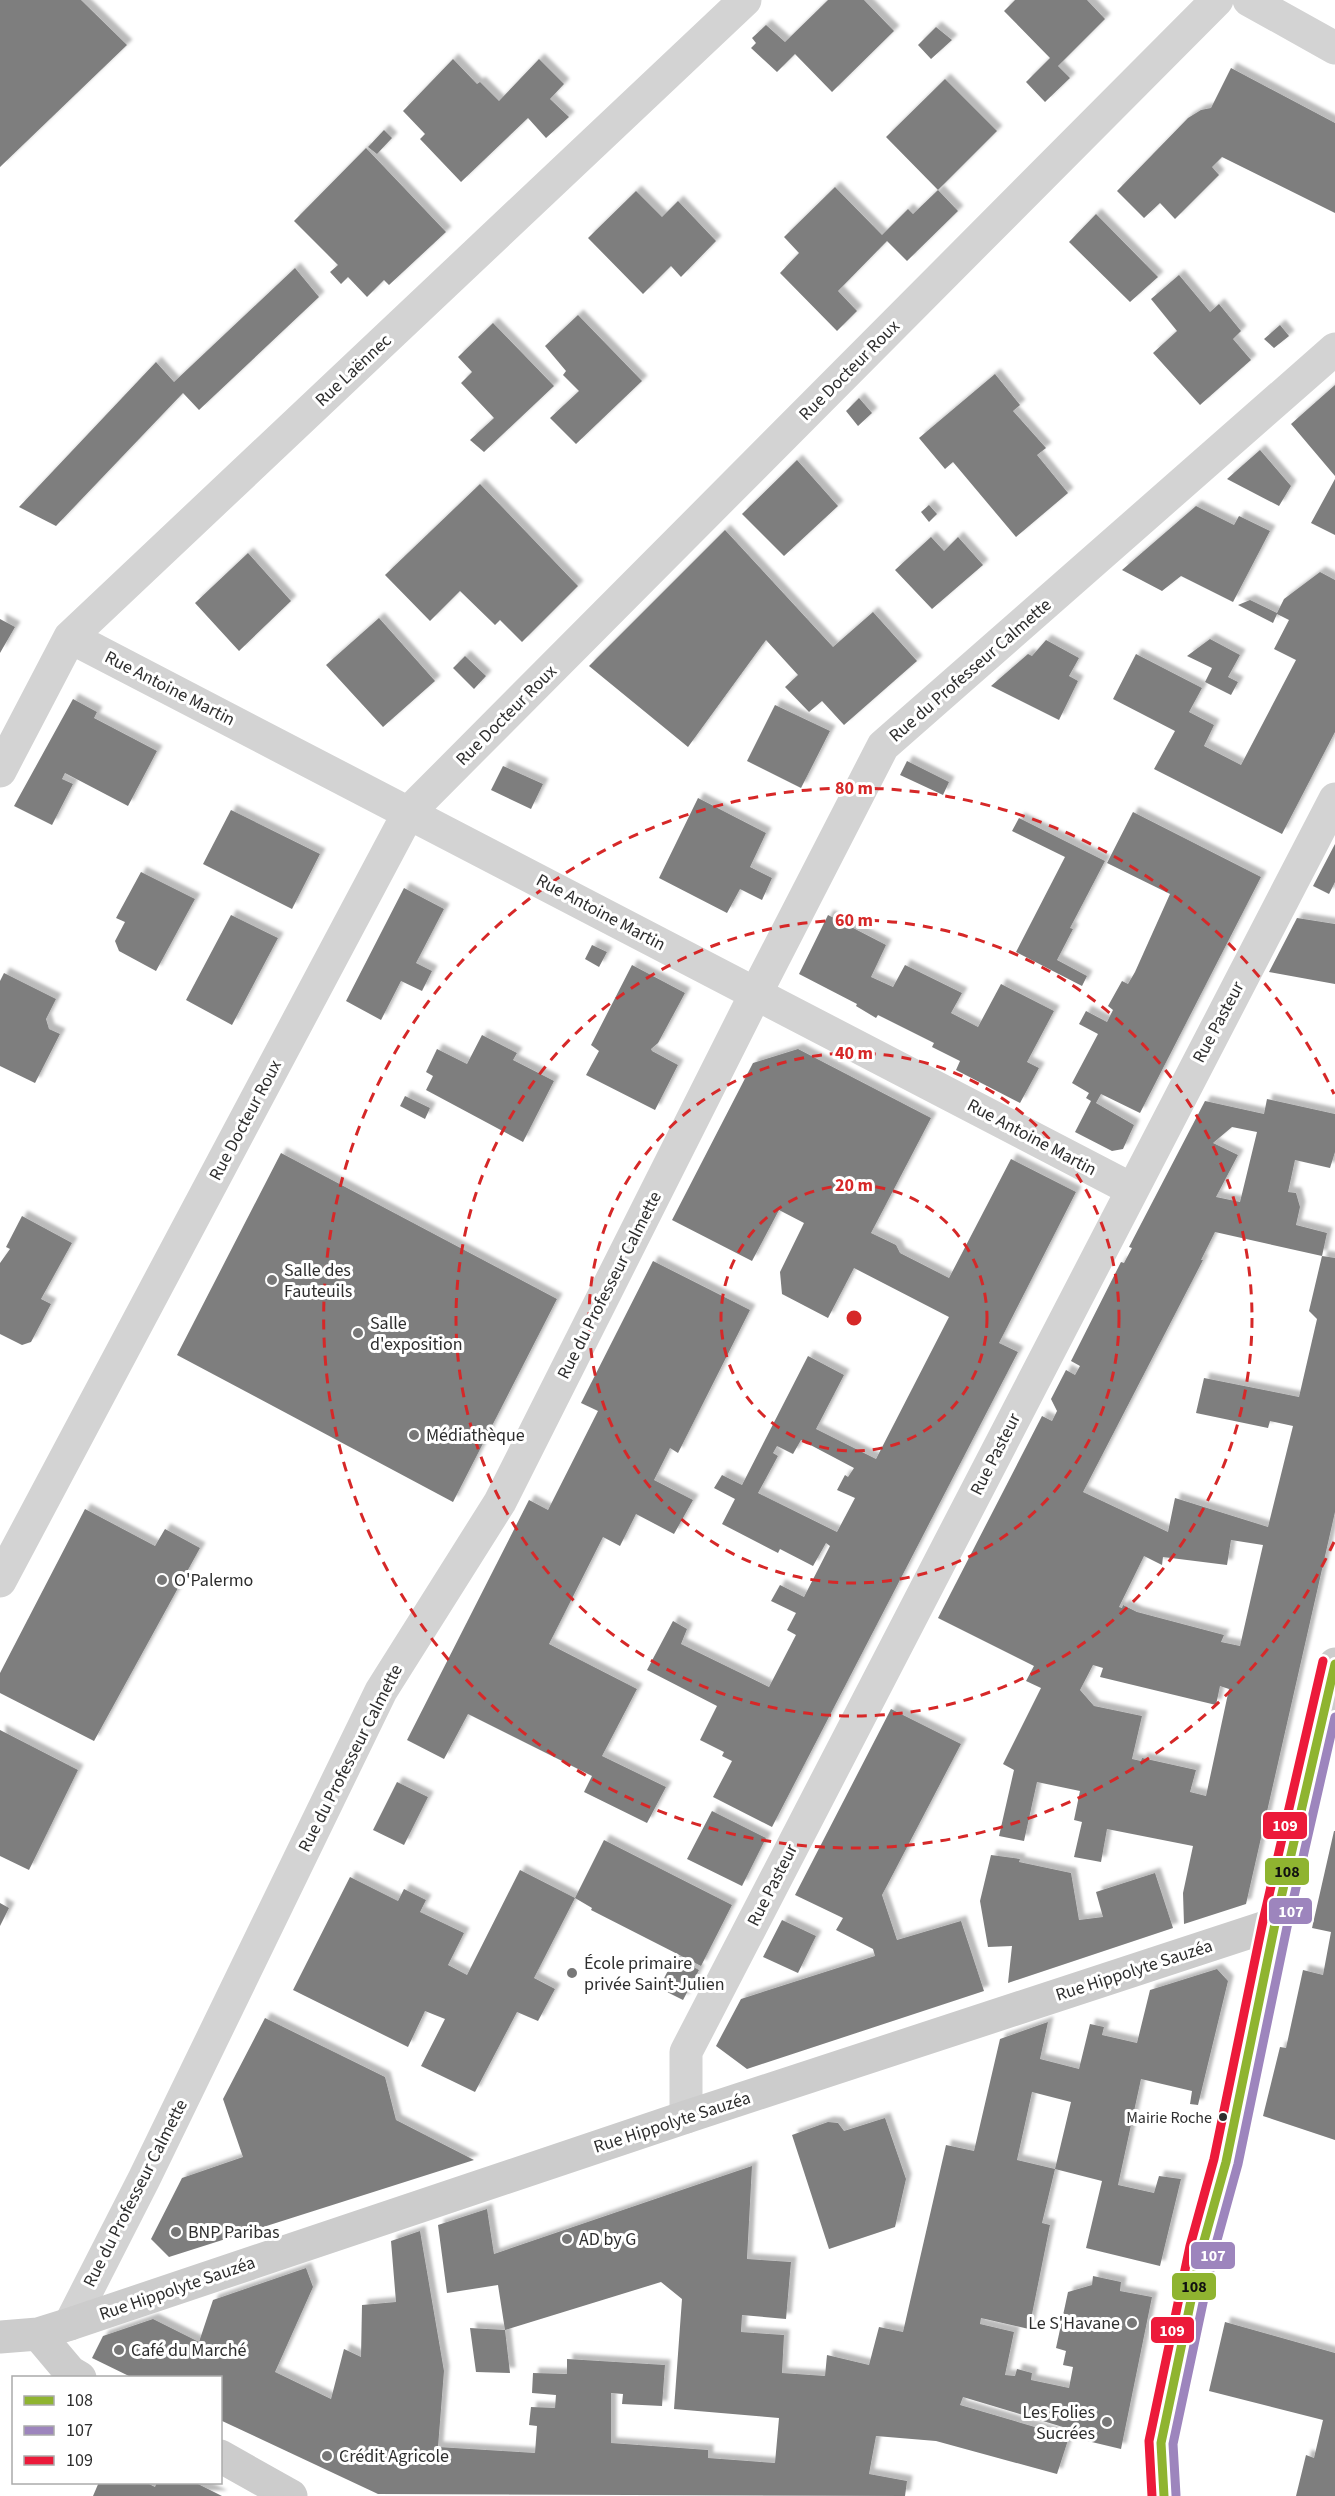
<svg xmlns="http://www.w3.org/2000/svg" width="1335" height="2496" font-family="'Source Sans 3',sans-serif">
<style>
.building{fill:#7e7e7e;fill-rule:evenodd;filter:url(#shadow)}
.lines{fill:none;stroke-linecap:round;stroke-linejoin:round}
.street{stroke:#d3d3d3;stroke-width:33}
.secondary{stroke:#ccc;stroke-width:33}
.bus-1-casing{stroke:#fff;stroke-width:14}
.bus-2-casing{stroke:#fff;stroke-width:14}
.bus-3-casing{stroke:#fff;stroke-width:14}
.bus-1{stroke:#8fb430;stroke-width:9}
.bus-2{stroke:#9d85bd;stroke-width:9}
.bus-3{stroke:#ec1a3a;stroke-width:9}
.ring{fill:none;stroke:#d62828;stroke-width:3;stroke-dasharray:10 8}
.poi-dot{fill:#777;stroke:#fff;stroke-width:2}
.bus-dot{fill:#2e2e2e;stroke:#fff;stroke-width:2}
.labels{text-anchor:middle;stroke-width:6;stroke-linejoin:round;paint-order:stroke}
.bus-label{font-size:16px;fill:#2e2e2e;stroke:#fff;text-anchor:end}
.street-label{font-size:18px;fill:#2e2e2e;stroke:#fff}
.poi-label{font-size:18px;fill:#2e2e2e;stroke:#fff;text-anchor:start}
.centre{fill:#d62828;stroke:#fff;stroke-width:3}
.ring-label{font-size:18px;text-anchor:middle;font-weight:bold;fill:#d62828;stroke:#fff;stroke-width:6;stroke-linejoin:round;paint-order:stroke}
.line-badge{stroke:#fff;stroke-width:2}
.badge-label{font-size:16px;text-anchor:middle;font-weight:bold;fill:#fff}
.pale-badge-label{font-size:16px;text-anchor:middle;font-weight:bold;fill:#111}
</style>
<defs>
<filter id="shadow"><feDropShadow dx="5.5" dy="-5.5" stdDeviation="1.5" flood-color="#0004"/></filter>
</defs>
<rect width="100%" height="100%" fill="#fff"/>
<path class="building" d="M0 0H81L127 45 0 167Z
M828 0H864L894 31 832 92 795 54 777 72 751 48 756 43 752 38 766 25 785 42Z
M1015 0H1087L1105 19 1058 66 1070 78 1045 102 1026 82 1050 58 1004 11Z
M936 27 952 40 931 59 918 45Z
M453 59 477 84 480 82 499 101 539 59 564 84 550 99 569 117 546 138 528 118 461 182 420 139 425 134 403 111Z
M1231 68 1335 123V213L1222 157 1212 167 1219 175 1175 219 1160 203 1144 218 1117 191 1188 118 1201 110 1211 108Z
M945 79 997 131 938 190 886 137Z
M384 130 392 138 377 154 368 147Z
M366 148 446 232 389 285 384 280 367 297 348 277 341 284 330 272 338 265 294 221Z
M835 187 882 235 908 209 913 214 938 190 958 211 907 261 887 241 838 291 857 311 837 331 780 273 799 253 784 237Z
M636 191 662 217 678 201 716 241 681 277 671 266 643 294 588 238Z
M1096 214 1158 277 1130 302 1069 242Z
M295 268 319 297 199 410 183 393 56 526 19 507 156 362 174 382Z
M1179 275 1210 312 1219 304 1241 331 1233 339 1251 360 1200 405 1153 353 1177 331 1151 299Z
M578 315 642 381 576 444 550 418 579 391 563 375 566 371 545 346Z
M493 323 554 386 484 452 470 440 494 418 461 383 472 372 458 357Z
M1280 325 1289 336 1274 348 1264 339Z
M995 374 1020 405 1013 411 1046 448 1037 455 1068 493 1016 537 953 462 945 469 919 438Z
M1335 385V476L1291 424Z
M859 398 872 413 858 426 846 411Z
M1260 450 1291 486 1279 506 1227 479Z
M797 460 838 506 784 556 742 514Z
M1335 479V535L1311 523Z
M480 484 578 586 522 642 500 620 495 625 460 591 430 621 385 575Z
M929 505 937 514 929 522 921 512Z
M1196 506 1234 525 1239 516 1270 531 1233 602 1181 576 1162 591 1122 570Z
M725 530 833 647 873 612 917 661 844 725 822 701 809 712 785 687 798 675 766 640 688 747 589 666Z
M931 537 944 551 958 537 983 565 932 609 895 570Z
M248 553 291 601 239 651 195 603Z
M1320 572 1335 580V732L1282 834 1154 769 1175 731 1113 699 1136 654 1202 688 1189 712 1214 725 1204 746 1241 765 1296 660 1274 649 1289 620 1277 614 1273 623 1238 605 1250 600 1277 613 1284 599Z
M379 618 435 681 383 727 326 665Z
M0 619 15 627 0 653Z
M1210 639 1240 655 1228 677 1238 682 1231 695 1205 682 1212 668 1187 656Z
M1046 640 1079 658 1069 676 1078 681 1059 720 991 686 1028 654 1032 656Z
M465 656 486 676 474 689 453 668Z
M73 699 97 712 94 718 157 751 128 806 65 773 62 779 73 784 52 825 14 806Z
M775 705 830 731 801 788 747 761Z
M907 761 949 782 943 795 900 775Z
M503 766 543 784 531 809 491 790Z
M698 798 766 833 750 867 772 878 762 900 740 889 727 913 659 878Z
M231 810 320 854 292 909 203 864Z
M1133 812 1261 877 1140 1113 1101 1094 1096 1103 1134 1125 1123 1149 1112 1151 1075 1132 1091 1101 1086 1098 1089 1093 1072 1083 1098 1034 1079 1024 1086 1011 1107 1022 1113 1010 1108 1006 1122 981 1128 984 1135 972 1170 894 1107 863Z
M1019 818 1105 861 1070 928 1073 929 1057 960 1087 976 1082 986 1016 952 1065 857 1012 831Z
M1335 844V882L1329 894 1313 886Z
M141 872 195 899 156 971 119 951 115 941 125 922 116 918Z
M404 888 444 909 416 963 432 971 422 991 401 981 381 1020 346 1001Z
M231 915 278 938 232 1025 186 1000Z
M828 915 886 945 871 977 893 987 905 965 962 993 951 1013 978 1027 1001 984 1054 1011 1027 1062 1039 1068 1020 1103 956 1070 960 1061 932 1047 934 1043 878 1015 876 1018 856 1006 857 1004 799 974Z
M1297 918 1335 924V984L1269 972Z
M592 945 607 952 599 967 585 959Z
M632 965 685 993 658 1043 651 1049 652 1051 678 1065 655 1110 586 1075 599 1051 591 1045Z
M4 973 56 999 46 1019 49 1029 60 1034 35 1083 0 1066V981Z
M482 1035 517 1053 513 1060 554 1081 523 1142 426 1090 433 1076 426 1072 437 1049 467 1064Z
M798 1049 931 1118 871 1233 896 1245 900 1253 949 1278 1011 1159 1076 1192 999 1343 1018 1352 772 1827 713 1797 732 1761 722 1756 724 1752 700 1740 717 1706 647 1670 673 1621 687 1629 681 1644 769 1687 796 1635 787 1630 796 1613 771 1601 780 1585 804 1597 830 1546 826 1543 813 1566 780 1549 778 1553 722 1524 735 1499 714 1488 722 1475 742 1485 808 1356 844 1375 816 1429 876 1459 949 1317 854 1268 828 1318 782 1294 780 1272 804 1223 779 1210 752 1261 672 1220 753 1063ZM801 1440 854 1468 848 1477 845 1475 837 1490 855 1498 837 1532 758 1493 778 1456 773 1453 777 1446 793 1454Z
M405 1096 430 1108 425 1119 400 1106Z
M1267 1099 1335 1114V1152L1330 1168 1295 1160 1288 1192 1296 1193 1300 1207 1296 1225 1327 1233 1322 1256 1215 1232 1201 1260H1203L1083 1492 1168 1532 1175 1498 1268 1527 1293 1426 1270 1421 1268 1428 1196 1413 1204 1378 1299 1397 1317 1319 1309 1311 1322 1256 1335 1258V1512L1246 1904 1184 1924 1183 1893 1193 1846 1107 1829 1101 1862 1074 1857 1082 1822 1074 1820 1080 1791 1037 1782 1024 1841 999 1836 1014 1770 1003 1764 1041 1688 1026 1681 1034 1666 938 1618 1042 1416 1052 1421 1057 1411 1051 1399 1066 1370 1075 1375 1080 1366 1071 1361 1121 1262 1124 1263 1132 1248 1129 1247 1205 1101 1264 1114ZM1232 1127 1257 1132 1240 1202 1216 1197 1238 1155 1213 1143ZM1231 1540 1263 1545 1240 1646 1221 1642 1224 1635 1137 1612 1123 1605 1122 1608 1119 1607 1144 1556 1162 1565 1163 1557 1227 1565ZM1093 1665 1103 1668 1100 1677 1216 1705 1220 1686 1229 1689 1206 1796 1190 1792 1196 1770 1142 1758 1141 1761 1132 1759 1142 1716 1094 1706 1080 1690Z
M281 1153 557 1299 453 1502 177 1355Z
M22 1216 72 1243 41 1299 51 1304 31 1342 22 1345 0 1334V1263L10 1249 6 1247Z
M653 1261 750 1310 678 1453 670 1448 654 1480 693 1500 674 1534 636 1514 620 1546 603 1537 549 1644 637 1689 602 1756 666 1787 647 1823 584 1792 592 1776 468 1714 444 1759 407 1740 529 1500 548 1510 598 1411 581 1403Z
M85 1509 155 1546 165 1529 200 1548 94 1741 0 1693V1673Z
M891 1709 961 1744 882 1895 897 1940 961 1921 984 1991 747 2069 716 2046 741 1999 875 1956 873 1949 836 1930 843 1918 795 1895Z
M0 1730 78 1770 29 1870 0 1856Z
M397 1782 428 1797 404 1845 373 1830Z
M712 1811 766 1838 742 1886 687 1859Z
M1334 1831H1335V2140L1263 2116 1280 2047 1286 2048 1303 1970 1323 1975 1331 1932 1312 1928Z
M604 1840 732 1905 701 1966 591 1910 592 1908 575 1898Z
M991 1855 1020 1859 1019 1862 1071 1873 1079 1920 1103 1917 1096 1892 1155 1873 1173 1928 1008 1983 1012 1946 988 1947 980 1901Z
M520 1870 575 1898 534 1978 555 1989 538 2021 517 2012 475 2092 421 2066 445 2019 425 2011 408 2047 293 1990 350 1877 398 1901 404 1889 426 1900 420 1912 464 1933 448 1965 467 1975Z
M0 1903 9 1908 0 1926Z
M782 1920 816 1936 798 1973 763 1957Z
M675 1957 699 1970 683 2000 659 1988Z
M1217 1969 1228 1981 1198 2105 1190 2104 1192 2091 1141 2079 1118 2185 1154 2193 1159 2176 1181 2179 1160 2266 1086 2248 1102 2181 1055 2169 1071 2102 1032 2092 1017 2160 1055 2169 1042 2223 1050 2225 1029 2329 981 2318 980 2324 1014 2332 1005 2375 1015 2376 1017 2369 1032 2373 1031 2380 1069 2388 1073 2367 1063 2365 1066 2351 1056 2348 1068 2292 1092 2285 1093 2276 1121 2282 1120 2291 1152 2297 1121 2449 1075 2438 1076 2431 963 2397 960 2405 1069 2437 1057 2474 936 2441 876 2436 869 2474 907 2481 905 2496 378 2494 220 2420V2378H133L92 2358 103 2336 153 2319 199 2342 213 2300 306 2268 313 2287 275 2372 331 2399 344 2349 361 2357 362 2305 396 2302 391 2241 420 2231 444 2371 438 2447 535 2453 537 2426 529 2425 531 2407 555 2408 556 2395 532 2393 533 2373 567 2374V2359L665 2365 662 2406 622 2404 623 2394 611 2393V2443L708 2450V2458L775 2463 779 2418 674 2409 682 2299 661 2282 505 2330 498 2285 447 2293 438 2225 487 2209 494 2254 752 2166 747 2259 791 2262 786 2319 742 2315 741 2332 784 2335 782 2373 825 2376 827 2355 869 2365 879 2327 903 2332 946 2145 974 2151 1000 2039 1048 2022 1040 2059 1079 2069 1090 2024 1104 2027 1102 2035 1137 2043 1150 1990Z
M265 2018 385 2077 396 2120 474 2160 169 2257 151 2239 182 2178 243 2157 223 2099Z
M885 2118 906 2179 895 2227 829 2249 792 2135 828 2122 838 2123 844 2131Z
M1225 2322 1335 2353V2496H1296L1306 2455 1314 2458 1323 2420 1209 2391Z
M470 2328 505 2330 510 2373 476 2372Z
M99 2482H145L155 2487 157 2482H194L222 2496H93Z"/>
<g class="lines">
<path class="street" d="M1249 0 1335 48
M70 637 1131 1189
M0 771 70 637 745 0
M0 1581 409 812 1217 0
M686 2117V2052L1335 799
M70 2324 144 2179 381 1691 500 1502 756 993 883 746 1335 349"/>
<path class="secondary" d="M38 2334 70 2372 80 2378
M0 2337 38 2334 70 2324 686 2117 1275 1924
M220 2456 291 2496
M1164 2496 1161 2443 1202 2248 1226 2162 1275 1924 1335 1664"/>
<g class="bus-1-casing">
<path id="bus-1" d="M1164 2496 1161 2443 1202 2248 1226 2162 1275 1924 1335 1664"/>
</g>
<g class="bus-2-casing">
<path id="bus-2" d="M1176 2495 1173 2444 1214 2251 1238 2164 1287 1927 1335 1717"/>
</g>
<g class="bus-3-casing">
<path id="bus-3" d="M1152 2496 1149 2441 1190 2246 1214 2159 1263 1921 1323 1661"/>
</g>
<use href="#bus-1" class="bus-1"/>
<use href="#bus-2" class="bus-2"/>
<use href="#bus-3" class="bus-3"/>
</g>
<g class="ring">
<circle cx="854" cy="1318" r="133"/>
<circle cx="854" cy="1318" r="265"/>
<circle cx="854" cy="1318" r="398"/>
<path d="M1334 1542A530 530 0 1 1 1334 1094"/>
</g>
<g class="poi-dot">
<circle cx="272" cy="1280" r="6"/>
<circle cx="358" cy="1333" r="6"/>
<circle cx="414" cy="1435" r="6"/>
<circle cx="162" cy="1580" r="6"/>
<circle cx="572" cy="1973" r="6"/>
<circle cx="176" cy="2232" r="6"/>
<circle cx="567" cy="2239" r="6"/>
<circle cx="1132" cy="2323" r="6"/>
<circle cx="119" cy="2350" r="6"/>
<circle cx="1107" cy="2422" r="6"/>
<circle cx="327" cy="2456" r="6"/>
</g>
<circle class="bus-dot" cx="1223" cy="2117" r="5"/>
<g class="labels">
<g class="bus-label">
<text x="1212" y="2123">Mairie Roche</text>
</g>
<g class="street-label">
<text transform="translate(353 370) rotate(-43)" y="6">Rue Laënnec</text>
<text transform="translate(849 370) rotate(-45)" y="6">Rue Docteur Roux</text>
<text transform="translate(970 670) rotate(-41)" y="6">Rue du Professeur Calmette</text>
<text transform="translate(170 688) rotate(27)" y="6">Rue Antoine Martin</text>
<text transform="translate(506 715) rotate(-45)" y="6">Rue Docteur Roux</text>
<text transform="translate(601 912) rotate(28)" y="6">Rue Antoine Martin</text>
<text transform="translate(1218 1022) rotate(-62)" y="6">Rue Pasteur</text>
<text transform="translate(245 1120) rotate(-62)" y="6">Rue Docteur Roux</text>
<text transform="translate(1032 1137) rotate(28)" y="6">Rue Antoine Martin</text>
<text transform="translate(609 1285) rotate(-63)" y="6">Rue du Professeur Calmette</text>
<text transform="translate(995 1454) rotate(-63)" y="6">Rue Pasteur</text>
<text transform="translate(350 1758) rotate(-63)" y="6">Rue du Professeur Calmette</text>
<text transform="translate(772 1885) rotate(-63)" y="6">Rue Pasteur</text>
<text transform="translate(1134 1970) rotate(-18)" y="6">Rue Hippolyte Sauzéa</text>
<text transform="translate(672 2122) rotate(-18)" y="6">Rue Hippolyte Sauzéa</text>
<text transform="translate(135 2193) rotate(-63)" y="6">Rue du Professeur Calmette</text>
<text transform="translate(177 2288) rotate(-19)" y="6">Rue Hippolyte Sauzéa</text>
</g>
<g class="poi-label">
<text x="284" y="1276">Salle des<tspan x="284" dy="21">Fauteuils</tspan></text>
<text x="370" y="1329">Salle<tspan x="370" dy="21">d'exposition</tspan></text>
<text x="426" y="1441">Médiathèque</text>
<text x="174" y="1586">O'Palermo</text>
<text x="584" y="1969">École primaire<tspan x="584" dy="21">privée Saint-Julien</tspan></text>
<text x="188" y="2238">BNP Paribas</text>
<text x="579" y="2245">AD by G</text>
<text x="1120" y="2329" text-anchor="end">Le S'Havane</text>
<text x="131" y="2356">Café du Marché</text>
<text x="1095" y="2418" text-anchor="end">Les Folies<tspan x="1095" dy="21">Sucrées</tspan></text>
<text x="339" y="2462">Crédit Agricole</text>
</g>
</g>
<circle cx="854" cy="1318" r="9" class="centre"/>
<g class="ring-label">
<text x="854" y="794">80 m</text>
<text x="854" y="926">60 m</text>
<text x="854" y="1059">40 m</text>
<text x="854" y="1191">20 m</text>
</g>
<g class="line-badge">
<rect x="1262" y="1811" width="46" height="29" rx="6" fill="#ec1a3a"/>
<rect x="1264" y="1857" width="46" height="29" rx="6" fill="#8fb430"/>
<rect x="1268" y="1897" width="45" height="28" rx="6" fill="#9d85bd"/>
<rect x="1190" y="2241" width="46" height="29" rx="6" fill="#9d85bd"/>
<rect x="1171" y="2272" width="46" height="29" rx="6" fill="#8fb430"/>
<rect x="1150" y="2316" width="45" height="28" rx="6" fill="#ec1a3a"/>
</g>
<g class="badge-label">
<text x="1285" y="1831">109</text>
<text x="1291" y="1917">107</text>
<text x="1213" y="2261">107</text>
<text x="1172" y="2336">109</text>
</g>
<g class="pale-badge-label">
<text x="1287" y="1877">108</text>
<text x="1194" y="2292">108</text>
</g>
<rect x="12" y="2376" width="210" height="108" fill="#ffffff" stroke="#ababab" stroke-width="1.5"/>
<rect x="24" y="2396" width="30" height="9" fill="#8fb430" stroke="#ababab" stroke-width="1.5"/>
<text x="66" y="2406" font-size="18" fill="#2e2e2e">108</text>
<rect x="24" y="2426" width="30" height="9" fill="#9d85bd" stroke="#ababab" stroke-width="1.5"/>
<text x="66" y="2436" font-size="18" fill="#2e2e2e">107</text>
<rect x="24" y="2456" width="30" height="9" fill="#ec1a3a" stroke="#ababab" stroke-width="1.5"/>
<text x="66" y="2466" font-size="18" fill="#2e2e2e">109</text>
</svg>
